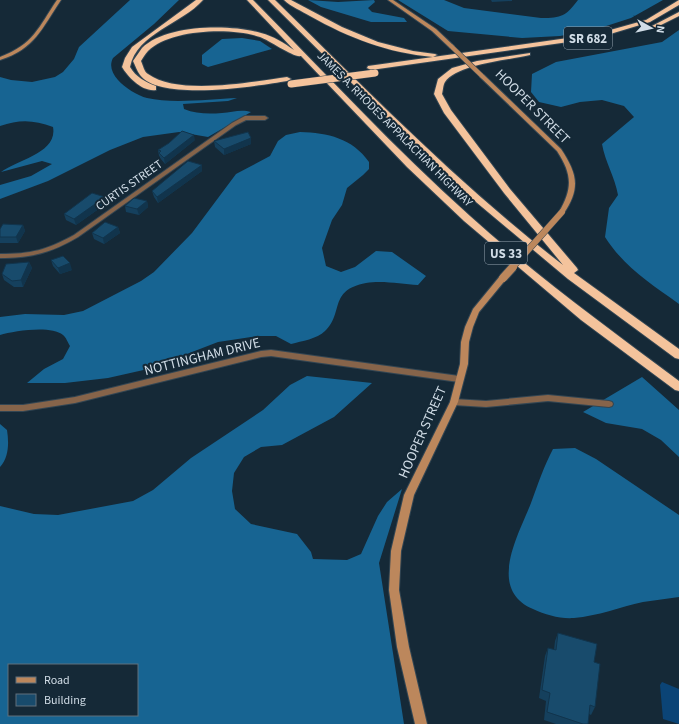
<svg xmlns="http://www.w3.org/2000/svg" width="679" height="724" font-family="'Source Sans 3',sans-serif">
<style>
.forest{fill:#176492;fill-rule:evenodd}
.water{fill:#0b4476}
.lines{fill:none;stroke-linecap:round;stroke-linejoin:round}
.street-casing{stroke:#334653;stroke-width:2}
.secondary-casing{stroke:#334653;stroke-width:2}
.highway-casing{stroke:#334653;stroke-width:2}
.street{fill:#86644a;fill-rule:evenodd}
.secondary{fill:#bc875c;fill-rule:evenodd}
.highway{fill:#f4c39c;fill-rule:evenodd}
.secondary-bridge-far2-casing{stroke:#334653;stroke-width:5.5;stroke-linecap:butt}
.secondary-bridge-far1-casing{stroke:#334653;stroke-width:7;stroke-linecap:butt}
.secondary-bridge-casing{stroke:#334653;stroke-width:10;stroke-linecap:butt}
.highway-bridge-casing{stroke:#334653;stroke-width:8;stroke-linecap:butt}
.secondary-bridge-far2{stroke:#bc875c;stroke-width:4.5}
.secondary-bridge-far1{stroke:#bc875c;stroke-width:6}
.secondary-bridge{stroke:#bc875c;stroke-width:8}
.highway-bridge{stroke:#f4c39c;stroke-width:7}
.wall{fill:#15405d}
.shaded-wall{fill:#11344c}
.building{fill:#184b6c;stroke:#11344c}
.labels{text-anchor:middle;stroke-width:4;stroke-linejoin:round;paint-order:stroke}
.far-street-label{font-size:12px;fill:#d0dce6;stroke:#152937}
.shield{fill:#152937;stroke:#98a6b2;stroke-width:1}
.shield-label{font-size:13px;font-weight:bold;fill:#d0dce6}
.street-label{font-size:14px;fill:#d0dce6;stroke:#152937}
</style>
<rect width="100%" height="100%" fill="#152937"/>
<path class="forest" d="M130 0H179L154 24 113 58C109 66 112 73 118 80 124 87 138 96 147 98 172 104 211 99 237 98L228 101 183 104 184 109C196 114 209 114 222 113 232 112 242 109 251 112L208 137 179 132 143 137 110 150 48 181 0 199V185L31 176 52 164 42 161 1 172C17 160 58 153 53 127 34 120 20 119 0 126V77L11 80 32 82 55 77 63 72 74 59 79 47Z
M308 0 338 2 374 0 375 2 368 8 372 12 404 18 407 22H371L321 7Z
M398 0H444L464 8 541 18C562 18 566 16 578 0H663L631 18 597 29 560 36 522 38 448 31Z
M679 30V304C650 283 625 268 605 237L609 208 618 195C615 177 605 162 602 144L634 117 624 106 602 100 580 102 561 107 539 102 531 92 532 74 556 62 662 42Z
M242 38 260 41 272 49 208 67 202 64V55L222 39Z
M300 132C328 133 352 138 369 162V169L363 175 347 188 342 205 332 220 322 248 326 266 341 272 355 267 376 251 392 252 426 276 418 285C402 284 382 280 366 283 328 290 344 314 325 331 317 339 302 341 291 344L276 336H257L218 342 148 369 108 378 65 383H27L44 369 63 359 70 346C68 343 66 337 63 335 51 325 14 331 0 335V317L25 314 64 315 83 311 141 281 154 272 192 233 236 174 270 156 278 141 286 135Z
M307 376 372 383 334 417 282 445 261 447 244 457 234 473 232 491 235 509 251 524 297 534 311 552 313 559 347 560 361 554 378 516 387 502 402 489 379 563 404 724H0V506L34 514 58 515 133 501 153 490 191 458 263 410 290 385ZM9 665H137V715H9Z
M642 377 679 410V457L661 440 642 429 606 423 583 412Z
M0 424 7 430C9 443 9 457 0 467Z
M575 448 596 459 679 515V597C667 599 655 600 643 602 620 607 598 616 574 618 560 619 546 615 533 609 487 589 518 536 531 503 538 484 544 466 553 449Z"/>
<path class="water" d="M662 682 679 689V724L663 719 660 685Z"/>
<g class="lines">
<g class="street-casing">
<path id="street" d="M245 116H265L268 118 265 120H246L236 125 78 237C51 253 31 258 0 258V254C31 254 47 250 74 235L232 123Z
M271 350 459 376 463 379 459 382 271 356 261 357 75 403 23 411H0V405H23L75 397 261 351Z
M548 395 609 401 612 402 613 404 612 406 609 407 548 401 486 407 454 405 451 404 450 402 451 400 454 399 486 401Z"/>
</g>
<g class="secondary-casing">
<path id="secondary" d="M57 0H61C42 28 35 49 0 60V57C34 44 38 28 57 0Z
M388 0H393L436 29 454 46V48H450L432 31Z
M480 75H484L561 149C577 173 581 188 564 213L562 214 559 212C573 188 572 174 557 151L480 77Z
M500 276H506L507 278 479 312 473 327 469 342 468 364 458 402 414 495 401 551 399 590 409 647 427 724H415L397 647 389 590 391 551 404 495 450 402 460 364 461 342 465 327 473 309Z"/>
</g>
<g class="highway-casing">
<path id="highway" d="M196 0H203C182 24 137 33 130 67 136 77 145 82 156 86V90C142 92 128 77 122 67L125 58 132 47Z
M247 0H253C325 73 394 148 470 216 535 275 608 328 679 381V391L675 390 581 320 464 221 407 167 301 56C294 58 269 40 260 37 232 27 170 29 148 51 145 54 143 58 141 61 143 65 144 72 148 74 178 96 252 82 287 77L291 79 287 81C257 86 160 102 140 75 137 71 135 65 133 61 136 57 139 52 142 48 166 24 231 24 261 33 273 36 284 43 294 50Z
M268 0H275C368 91 459 185 563 265L504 193 444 113 434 94 438 79 452 68 477 61 530 53V55C510 60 457 64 445 82 443 85 443 91 442 94L451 110 510 189 577 268 578 270 574 273 679 349V359L675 358 568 279 476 202 386 117Z
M284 0H291L342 27 378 42 413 51 435 54 437 55 433 57 596 34 646 20 679 0V5L650 22 597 38 371 70 367 68 368 66 433 57C388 53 349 38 310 16 302 11 291 7 284 0Z
M679 12V16L655 28 650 27Z"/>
</g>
<use href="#street" class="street"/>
<use href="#secondary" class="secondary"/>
<use href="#highway" class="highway"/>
<g class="secondary-bridge-far2-casing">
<path id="secondary-bridge-far2" d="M452 47 482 76"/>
</g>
<g class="secondary-bridge-far1-casing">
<path id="secondary-bridge-far1" d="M512 268 562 212"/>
</g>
<g class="secondary-bridge-casing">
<path id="secondary-bridge" d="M503 278 513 267"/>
</g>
<g class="highway-bridge-casing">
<path id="highway-bridge" d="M291 84 375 73"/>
</g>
<use href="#secondary-bridge-far2" class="secondary-bridge-far2"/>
<use href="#secondary-bridge-far1" class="secondary-bridge-far1"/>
<use href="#secondary-bridge" class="secondary-bridge"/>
<use href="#highway-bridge" class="highway-bridge"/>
</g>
<path class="wall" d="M491 0H512V1L492 2Z
M195 140 165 164 160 158V157L159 156 158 150Z
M214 141 251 144 224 155 215 147Z
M202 165V171L158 203 154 197 152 191Z
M105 197 107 203 76 225 66 220 64 214Z
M147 201 148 207 139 215 126 212 125 206Z
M23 225 25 231 18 243H0V229Z
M118 227 120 233 104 244 94 239 92 233Z
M51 260 72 270 60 274 53 266Z
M29 262 32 268 23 287H14L4 280 2 274Z
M558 633 594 662 595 707 591 715 589 714 588 724H556L544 720 546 701 539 698 545 656 548 648 554 650 555 641Z"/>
<path class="shaded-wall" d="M194 135 195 140 165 164 164 158Z
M251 138V144L224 155V149Z
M202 165V171L158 203 157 197Z
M105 197 107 203 76 225 74 219Z
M147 201 148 207 139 215 137 209Z
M23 225 25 231 18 243 16 237Z
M118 227 120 233 104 244 103 238Z
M29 262 32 268 23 287 21 280Z
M70 263 72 270 60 274 58 268Z"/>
<path class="building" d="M182 131 194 135 164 158 159 153 161 151 158 150 169 143Z
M248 132 251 138 224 149 214 141Z
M188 161 202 165 157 197 152 191Z
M92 193 105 197 74 219 64 214Z
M134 198 147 201 137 209 125 206Z
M105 222 118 227 103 238 92 233Z
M3 224 23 225 16 237H0V229Z
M63 256 70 263 58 268 51 260Z
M29 262 21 280 12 281 2 274 6 264Z
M558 633 597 644 594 662 600 664 595 707 590 705 588 724H583L547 712 550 693 542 690 548 648 556 650Z"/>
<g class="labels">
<g class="far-street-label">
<text transform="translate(395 129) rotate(45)" y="4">JAMES A. RHODES APPALACHIAN HIGHWAY</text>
<text transform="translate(129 185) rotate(-35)" y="4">CURTIS STREET</text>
</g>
<g class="shield">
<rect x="564" y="27" width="48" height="22" rx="3"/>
<rect x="485" y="242" width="42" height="22" rx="3"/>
</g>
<g class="shield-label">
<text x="588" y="43">SR 682</text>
<text x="506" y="258">US 33</text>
</g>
<g class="street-label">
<text transform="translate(533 106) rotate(45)" y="5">HOOPER STREET</text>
<text transform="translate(202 356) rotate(-14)" y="5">NOTTINGHAM DRIVE</text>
<text transform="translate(422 432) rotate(-66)" y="5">HOOPER STREET</text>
</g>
</g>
<rect x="8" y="664" width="130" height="52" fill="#152937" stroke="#60717d"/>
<rect x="16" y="677" width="20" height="6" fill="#bc875c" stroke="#60717d"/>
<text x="44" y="684" font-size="12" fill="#d0dce6">Road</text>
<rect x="16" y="694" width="20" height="12" fill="#184b6c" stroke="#60717d"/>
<text x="44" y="704" font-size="12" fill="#d0dce6">Building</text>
<g transform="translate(651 28) rotate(98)" stroke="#152937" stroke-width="3" paint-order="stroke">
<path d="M0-3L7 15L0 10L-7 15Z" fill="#d0dce6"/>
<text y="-6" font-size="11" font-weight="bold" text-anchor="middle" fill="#d0dce6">N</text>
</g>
</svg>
